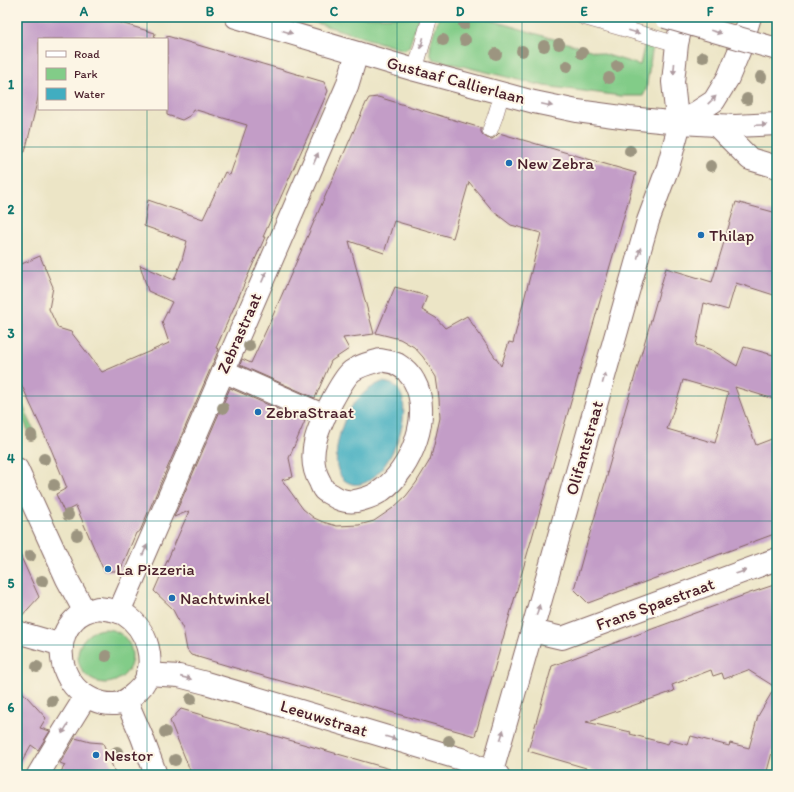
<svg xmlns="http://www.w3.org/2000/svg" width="794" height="792" font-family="Itim,sans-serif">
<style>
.green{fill:#82cc88;stroke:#66765a}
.water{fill:#41adc0;stroke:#466676}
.building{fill:#c39dc7;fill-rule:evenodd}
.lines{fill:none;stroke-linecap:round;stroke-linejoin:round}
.service-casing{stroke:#836461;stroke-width:16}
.minor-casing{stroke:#836461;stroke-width:24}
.tertiary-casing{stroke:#836461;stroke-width:24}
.service{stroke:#fff;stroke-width:15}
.minor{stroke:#fff;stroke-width:22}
.tertiary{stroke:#fff;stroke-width:22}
.motorway-bridge-casing{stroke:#836461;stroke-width:24;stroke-linecap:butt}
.motorway-bridge{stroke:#fff;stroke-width:22}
.tree{fill:#9c9580}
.oneway{fill:#ae9aa0}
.grid{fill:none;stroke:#0f766e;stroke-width:1;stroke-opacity:0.55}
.poi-dot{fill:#1f6fb2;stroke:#fcf5e5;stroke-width:1.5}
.labels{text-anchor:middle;stroke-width:4;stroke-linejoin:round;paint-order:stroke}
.street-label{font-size:17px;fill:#4a1f2b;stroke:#fcf5e5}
.poi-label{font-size:17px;fill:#4a1f2b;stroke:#fcf5e5;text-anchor:start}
.neatline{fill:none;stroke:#0f766e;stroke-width:1.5}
.grid-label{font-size:13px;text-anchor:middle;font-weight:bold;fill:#0f766e}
</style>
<rect width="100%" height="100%" fill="#fcf5e5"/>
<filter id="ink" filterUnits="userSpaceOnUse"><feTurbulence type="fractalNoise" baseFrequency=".025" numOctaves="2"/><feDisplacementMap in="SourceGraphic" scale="8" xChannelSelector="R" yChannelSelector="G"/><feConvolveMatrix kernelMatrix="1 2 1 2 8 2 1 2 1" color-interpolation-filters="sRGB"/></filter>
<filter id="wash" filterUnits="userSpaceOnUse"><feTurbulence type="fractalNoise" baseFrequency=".012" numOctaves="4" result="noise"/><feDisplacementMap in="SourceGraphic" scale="16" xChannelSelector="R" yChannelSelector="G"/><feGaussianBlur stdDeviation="0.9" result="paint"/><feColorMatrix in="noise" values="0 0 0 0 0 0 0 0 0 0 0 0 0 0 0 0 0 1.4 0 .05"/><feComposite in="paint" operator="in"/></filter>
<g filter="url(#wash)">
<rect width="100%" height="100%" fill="#ece5c6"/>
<path class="green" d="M297 17H419L409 47 404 50Z
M439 17H481L640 65 645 43 653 45 646 90 643 96H621L544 86 433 59 430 53 431 41Z
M17 392 37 437 32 439 17 405Z
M78 656a27 27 0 1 1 54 0a27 27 0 1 1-54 0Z"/>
<path class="water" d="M382 382C387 383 392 383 396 387 420 409 384 492 352 484 324 477 340 425 350 409 358 397 369 387 382 382Z"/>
<g id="blocks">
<path class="building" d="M17 17H100L155 33 154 39H39V94L25 152 17 151Z
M167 36 324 82 328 91 263 237H265L216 348 219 349 140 531 136 533 120 571H104L76 506 64 512 56 494 67 488 51 449 17 375V266L40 256 53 287 49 309 58 328 71 332 102 372 169 343 162 322 172 302 148 291 140 265 174 280 182 260 187 241 144 226 148 200 203 219 225 172 230 175 247 125 193 109 191 115 182 120 167 115Z
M378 97 481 128V132L483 135 487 138 492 139 495 137 499 133 636 173 614 252 475 736 249 672 191 655 187 650 183 629 172 608 154 591 189 511 174 517 230 388 305 421 289 458 293 477 282 480 303 509 314 518 323 522 337 526 359 525 374 521 393 508 406 496 416 483 430 460 434 445 440 418 439 398 436 377 423 357 414 347 400 339 376 333 395 287 427 296 422 310 436 318 445 328 467 316 501 366 509 342 513 343 541 233 511 225 494 212 469 182 453 238 394 221 384 253 349 241 374 334 343 338 349 349 331 361 315 398 240 365 242 359 251 363 270 322 366 103 369 98Z
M736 202 777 213V296L736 283 728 310 704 303 696 345 712 350 737 366 744 347 777 356V400L735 387 756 445 777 437V533L588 603 574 589 584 553 608 473H607L666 268 712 282ZM683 380 728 393 715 443 667 429 680 391Z
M17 548 39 597 18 620H17Z
M777 584V734L766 775H610L528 751 552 666 750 593ZM711 670 713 676 722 673 724 679 748 670 775 687 758 716 749 748 730 743 729 746 691 736 688 745 670 740 668 744 630 734 631 732 586 722 674 691 672 685Z
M17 686 46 718 40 728 50 731 38 750 31 745 17 771Z
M181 709 390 769 389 775H192L170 721Z
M75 738 90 742 103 743 116 775H59L65 765 60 763Z"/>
</g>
</g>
<g filter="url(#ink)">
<use href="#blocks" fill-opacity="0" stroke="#836461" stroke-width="1"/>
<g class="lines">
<g class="service-casing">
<path id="service" d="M583 17 677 44
M415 70 430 17
M490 130 495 117 502 93"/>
</g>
<g class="minor-casing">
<path id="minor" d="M716 125 750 159 777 167
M380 360C385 361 393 362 397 364 401 367 407 370 409 374 411 376 413 379 414 381 433 414 411 470 382 490 376 495 368 498 360 500 351 503 340 501 332 495 329 493 326 492 324 490 322 488 321 484 320 482 304 455 320 424 333 399 337 392 345 376 352 371 360 365 370 363 380 360Z
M223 371 325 416
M119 612 347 86 357 53
M532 631 562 638 777 559
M17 632 62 645
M147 674 179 676 206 683 461 759 491 773 498 775
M38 775 63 733 86 696
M491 775 532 631 648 221 668 167 680 123"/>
</g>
<g class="tertiary-casing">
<path id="tertiary" d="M236 17 415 70 534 102 577 111 629 118 680 123 735 126 777 124
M680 123 714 101 728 78 740 49 750 17
M680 123 676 110 673 82 677 44 683 17
M17 469 67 579 85 612
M98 608C107 609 116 610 124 614 147 628 158 663 142 686 136 693 125 703 115 704 101 705 83 697 74 686 59 668 56 638 74 620 80 613 89 610 98 608Z
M126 700 142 737 156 775"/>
</g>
<use href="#service" class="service"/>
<use href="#minor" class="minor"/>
<use href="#tertiary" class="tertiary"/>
<g class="motorway-bridge-casing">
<path id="motorway-bridge" d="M665 17 777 49"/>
</g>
<use href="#motorway-bridge" class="motorway-bridge"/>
</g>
<g class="tree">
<circle cx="464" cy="24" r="6"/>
<circle cx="443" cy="40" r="6"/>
<circle cx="465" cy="40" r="6"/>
<circle cx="559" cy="44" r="6"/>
<circle cx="544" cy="46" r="6"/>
<circle cx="522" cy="51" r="6"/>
<circle cx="582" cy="53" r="6"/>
<circle cx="496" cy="54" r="6"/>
<circle cx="703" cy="57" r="6"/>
<circle cx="567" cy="66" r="6"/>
<circle cx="617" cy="66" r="6"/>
<circle cx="761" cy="77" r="6"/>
<circle cx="609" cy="78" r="6"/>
<circle cx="747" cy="99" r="6"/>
<circle cx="630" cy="151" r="6"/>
<circle cx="711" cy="166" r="6"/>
<circle cx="249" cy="346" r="6"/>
<circle cx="223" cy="408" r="6"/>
<circle cx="31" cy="435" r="6"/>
<circle cx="44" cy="459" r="6"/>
<circle cx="54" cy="485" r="6"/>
<circle cx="68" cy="515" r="6"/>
<circle cx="77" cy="535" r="6"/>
<circle cx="30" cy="556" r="6"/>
<circle cx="42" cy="581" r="6"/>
<circle cx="106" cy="656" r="6"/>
<circle cx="37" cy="667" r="6"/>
<circle cx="191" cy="699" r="6"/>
<circle cx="52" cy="701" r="6"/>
<circle cx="165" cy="732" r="6"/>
<circle cx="449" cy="741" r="6"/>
<circle cx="117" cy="752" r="6"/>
<circle cx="175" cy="760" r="6"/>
</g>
<defs><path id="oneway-solid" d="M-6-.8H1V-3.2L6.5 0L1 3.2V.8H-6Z"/></defs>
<g class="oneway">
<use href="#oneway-solid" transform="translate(287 32) rotate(16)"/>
<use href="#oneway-solid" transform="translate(634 32) rotate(16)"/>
<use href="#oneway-solid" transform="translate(716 32) rotate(16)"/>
<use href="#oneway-solid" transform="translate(422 43) rotate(105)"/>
<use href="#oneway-solid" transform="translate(674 69) rotate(95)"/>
<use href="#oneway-solid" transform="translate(712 100) rotate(-44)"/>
<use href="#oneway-solid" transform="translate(547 105) rotate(12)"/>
<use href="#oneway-solid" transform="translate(761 125) rotate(-2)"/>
<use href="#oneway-solid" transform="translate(316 158) rotate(-67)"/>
<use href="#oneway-solid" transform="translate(639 253) rotate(-74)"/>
<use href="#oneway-solid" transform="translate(264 277) rotate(-67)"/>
<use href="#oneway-solid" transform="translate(604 378) rotate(-74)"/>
<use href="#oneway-solid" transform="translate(145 550) rotate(-66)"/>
<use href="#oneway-solid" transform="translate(741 572) rotate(-20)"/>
<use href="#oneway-solid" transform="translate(538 610) rotate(-74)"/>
<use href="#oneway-solid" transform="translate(186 678) rotate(13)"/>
<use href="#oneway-solid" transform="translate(65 729) rotate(122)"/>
<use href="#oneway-solid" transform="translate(502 735) rotate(-74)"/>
<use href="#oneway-solid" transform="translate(391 738) rotate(17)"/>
</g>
</g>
<path class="grid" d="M147 17V39M272 17V775M397 17V775M522 17V775M647 17V775M147 109V775M17 147H777M17 271H777M17 396H777M17 521H777M17 645H777"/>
<g class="poi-dot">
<circle cx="509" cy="163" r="4"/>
<circle cx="701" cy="235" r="4"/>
<circle cx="258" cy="412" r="4"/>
<circle cx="108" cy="569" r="4"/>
<circle cx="172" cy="598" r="4"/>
<circle cx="96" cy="755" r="4"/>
</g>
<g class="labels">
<g class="street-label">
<text transform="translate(456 80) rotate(15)" y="6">Gustaaf Callierlaan</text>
<text transform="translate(239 333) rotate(-66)" y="6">Zebrastraat</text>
<text transform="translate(584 448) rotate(-74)" y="6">Olifantstraat</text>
<text transform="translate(655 604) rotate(-20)" y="6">Frans Spaestraat</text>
<text transform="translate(324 718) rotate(17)" y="6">Leeuwstraat</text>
</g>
<g class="poi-label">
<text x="517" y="169">New Zebra</text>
<text x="709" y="241">Thilap</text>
<text x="266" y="418">ZebraStraat</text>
<text x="116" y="575">La Pizzeria</text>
<text x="180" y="604">Nachtwinkel</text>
<text x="104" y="761">Nestor</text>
</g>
</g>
<rect width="794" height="792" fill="none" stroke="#fcf5e5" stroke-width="44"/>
<rect x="38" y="38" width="130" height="72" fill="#fcf5e5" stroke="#b59f9b"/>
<rect x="46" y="51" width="20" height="6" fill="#ffffff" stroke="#b59f9b"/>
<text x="74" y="58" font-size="12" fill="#4a1f2b">Road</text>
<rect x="46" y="68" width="20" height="12" fill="#82cc88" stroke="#b59f9b"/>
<text x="74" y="78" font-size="12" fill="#4a1f2b">Park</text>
<rect x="46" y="88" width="20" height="12" fill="#41adc0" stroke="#b59f9b"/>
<text x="74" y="98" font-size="12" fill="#4a1f2b">Water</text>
<rect x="22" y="22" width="750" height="748" class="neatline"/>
<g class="grid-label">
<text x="84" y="16">A</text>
<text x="210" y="16">B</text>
<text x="334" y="16">C</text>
<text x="460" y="16">D</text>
<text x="584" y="16">E</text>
<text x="710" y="16">F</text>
<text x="11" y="89">1</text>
<text x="11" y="214">2</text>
<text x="11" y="338">3</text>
<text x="11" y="463">4</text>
<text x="11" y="588">5</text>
<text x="11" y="712">6</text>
</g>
</svg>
